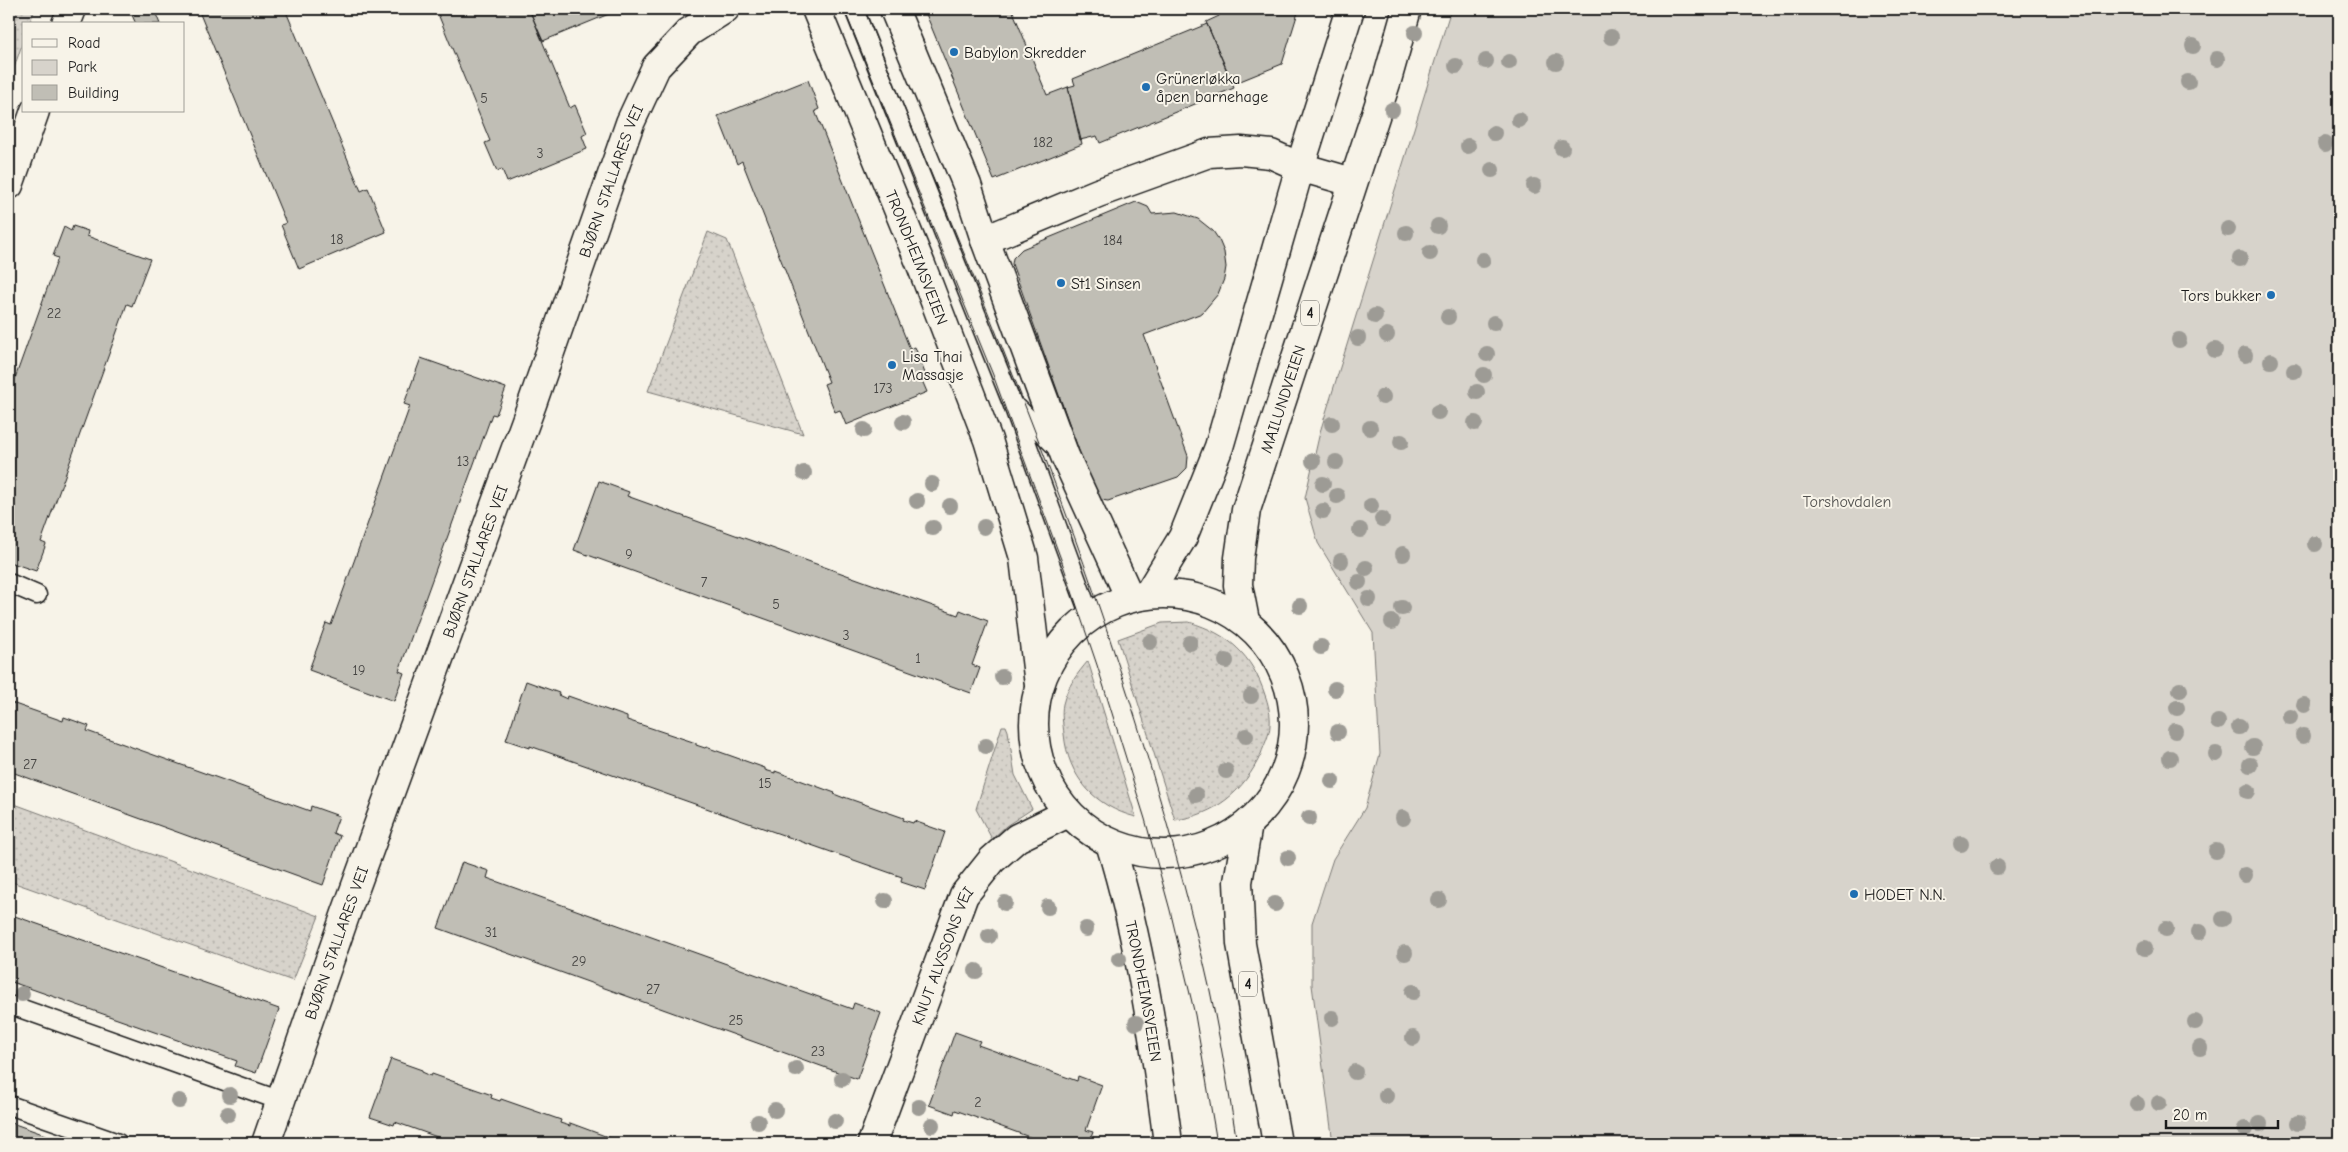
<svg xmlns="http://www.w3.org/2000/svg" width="2348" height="1152" font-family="'Comic Neue',sans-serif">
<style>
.grass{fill:url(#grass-dots);stroke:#7a7874}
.park{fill:#d7d3cb;stroke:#7a7874}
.building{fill:#c0beb5;stroke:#1c1c1c}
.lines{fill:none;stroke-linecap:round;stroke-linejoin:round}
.lane-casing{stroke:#1c1c1c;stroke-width:21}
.street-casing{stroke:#1c1c1c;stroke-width:31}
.primary-casing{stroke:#1c1c1c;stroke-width:31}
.highway-casing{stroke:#1c1c1c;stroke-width:31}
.lane{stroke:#f7f3e8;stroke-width:18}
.street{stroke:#f7f3e8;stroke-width:28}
.primary{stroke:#f7f3e8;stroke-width:28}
.highway{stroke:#f7f3e8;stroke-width:28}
.tram{stroke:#1c1c1c;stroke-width:1}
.tree{fill:#9d9b95}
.poi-dot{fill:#1f6fb2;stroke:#f7f3e8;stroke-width:2}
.labels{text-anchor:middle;stroke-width:4;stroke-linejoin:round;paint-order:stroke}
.number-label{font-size:14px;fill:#454442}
.shield{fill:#f7f3e8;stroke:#5e5c59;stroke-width:1}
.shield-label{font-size:15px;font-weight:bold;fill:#1c1c1c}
.poi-label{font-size:16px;fill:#1c1c1c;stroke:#f7f3e8;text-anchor:start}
.street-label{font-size:16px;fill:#1c1c1c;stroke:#f7f3e8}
.park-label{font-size:16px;fill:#545351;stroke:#f7f3e8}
</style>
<defs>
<pattern id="grass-dots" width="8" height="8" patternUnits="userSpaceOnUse" patternTransform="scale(1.25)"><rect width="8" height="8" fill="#d7d3cb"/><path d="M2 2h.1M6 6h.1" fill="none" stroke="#b8b5ae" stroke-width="1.8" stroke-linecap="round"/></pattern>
</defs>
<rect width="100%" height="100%" fill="#f7f3e8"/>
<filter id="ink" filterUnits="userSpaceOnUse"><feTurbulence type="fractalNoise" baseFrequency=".02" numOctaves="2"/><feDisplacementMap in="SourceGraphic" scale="10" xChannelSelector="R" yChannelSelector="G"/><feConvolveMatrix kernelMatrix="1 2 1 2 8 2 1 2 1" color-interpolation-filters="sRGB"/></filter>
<g filter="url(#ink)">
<path class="grass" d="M9 9H35L29 24H24V39L9 82Z
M708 232 727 240 803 434 648 391Z
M1189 622C1229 634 1252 655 1265 695 1268 703 1271 715 1270 725 1270 734 1264 745 1261 754 1244 791 1216 815 1175 820L1118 639 1162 623Z
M1088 661 1136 817C1095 807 1068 777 1064 734 1063 724 1061 714 1063 704 1067 687 1077 674 1088 661Z
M1002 726H1006L1008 731 1015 775 1032 809 1006 826 992 839 976 809Z
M9 802 319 916 293 981 9 881Z"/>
<path class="park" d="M1451 9H2339V1143H1333L1312 985V923L1333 859 1365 808 1380 754 1373 633 1318 543 1305 498 1320 432Z"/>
<path class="building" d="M146 9H154L160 24H136L132 15Z
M198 9H285L361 191 368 188 386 232 299 269 281 225 286 223Z
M436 9H529L570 108 575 105 587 133 582 136 587 149 507 182 502 169 497 171 485 143 490 141Z
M529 9H621L543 41Z
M924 9H1012L1047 95 1068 87 1082 144 994 180Z
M1221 9H1299L1282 64 1233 84 1206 22 1219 16Z
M1207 24 1234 88 1100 143 1097 136 1080 140 1068 87 1075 85 1073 79Z
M808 80 819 109 815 111 910 349 915 347 926 376 921 378 927 392 846 425 840 410 835 412 824 384 829 382 742 161 737 164 718 116Z
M1136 202 1148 207 1152 214 1177 212 1198 219 1213 231 1219 240 1224 252 1226 267 1224 279 1218 294 1202 313 1144 335 1188 456 1187 468 1178 477 1108 501 1101 500 1093 490 1012 264 1013 258 1022 249Z
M73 226 88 231 87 236 150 259 132 306 127 304 41 542 46 544 36 571 9 562V395L58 258 53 256 64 227 71 231Z
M421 358 506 388 496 415 492 414 399 671 404 673 394 701 309 670 326 623 331 625 410 406 404 404Z
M599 481 629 492 627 496 958 615 960 610 988 621 972 665 980 668 971 693 574 550Z
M526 681 559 693 558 695 567 699 568 696 627 717V720L696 743V745L705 748 706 747 765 768V770L775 773V771L835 793 834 794 844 798V797L904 818 903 820 913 823 914 821 945 832 925 890 901 882 902 877 530 746V748L506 740Z
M9 702 63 721 64 717 89 726 87 731 310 811 311 806 339 816 333 833 340 836 323 885 9 771Z
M462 862 489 871 487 878 852 1009 854 1003 881 1013 857 1079 438 928Z
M9 914 279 1009 256 1073 235 1066 237 1061 9 981Z
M955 1032 980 1041 978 1045 1077 1081 1078 1076 1102 1085 1086 1130 1093 1132 1089 1143H1046L955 1110 954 1114 929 1105Z
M391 1059 422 1070V1072L431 1076 432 1074 492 1095 491 1098 500 1101 501 1099 561 1120 560 1123 570 1126V1123L624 1143H454L395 1122 394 1125 370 1117Z
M9 1122 68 1143H9Z"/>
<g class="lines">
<g class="lane-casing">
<path id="lane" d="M854 9 1012 403 1090 616
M1018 408 1057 448
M9 583 37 595
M14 1006 281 1101
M9 1105 118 1143"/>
</g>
<g class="street-casing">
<g id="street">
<path d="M66 24 72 9"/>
<path d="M9 185 35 111"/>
<path d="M985 240 1098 193 1209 153 1241 151 1271 154 1300 167 1352 182"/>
<path id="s1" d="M266 1143 346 913 532 404 630 123 656 67 689 32 725 9"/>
<path id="s2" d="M872 1143 964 895 992 860 1017 838 1068 813"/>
</g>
</g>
<g class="primary-casing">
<g id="primary">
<path id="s3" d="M816 9 921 265 988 440 1024 558 1039 685"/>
<path d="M894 9 967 185 985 240 1065 456 1130 598"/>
<circle cx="1164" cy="724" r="130"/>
<path d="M1148 594 1183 537 1219 447 1300 167 1350 9"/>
<path id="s4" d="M1245 621 1238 585 1239 558 1246 510 1387 80 1407 9"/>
</g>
</g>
<g class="highway-casing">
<g id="highway">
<path d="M1248 824 1238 882 1241 944 1277 1143"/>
<path id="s5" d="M1110 843C1140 941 1155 1042 1168 1143"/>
</g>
</g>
<use href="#lane" class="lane"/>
<use href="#street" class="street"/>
<use href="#primary" class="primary"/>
<use href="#highway" class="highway"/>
<path class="tram" d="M844 9 993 375 1062 562 1097 665 1145 819 1170 910 1195 1015 1217 1143
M864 9C931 176 1003 342 1065 511 1116 650 1161 793 1197 936 1215 1004 1226 1074 1237 1143"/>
</g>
<g class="tree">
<circle cx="1415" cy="33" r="8"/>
<circle cx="1611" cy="37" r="8"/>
<circle cx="2193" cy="46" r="8"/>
<circle cx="2217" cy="59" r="8"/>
<circle cx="1486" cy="61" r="8"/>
<circle cx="1509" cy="62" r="8"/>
<circle cx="1556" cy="62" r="8"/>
<circle cx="1456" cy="66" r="8"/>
<circle cx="2188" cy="82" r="8"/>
<circle cx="1392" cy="110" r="8"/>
<circle cx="1519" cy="120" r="8"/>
<circle cx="1494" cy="133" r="8"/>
<circle cx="2325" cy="144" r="8"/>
<circle cx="1468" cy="146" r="8"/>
<circle cx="1562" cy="148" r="8"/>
<circle cx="1492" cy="170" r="8"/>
<circle cx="1534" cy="186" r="8"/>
<circle cx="1438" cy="226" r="8"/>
<circle cx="2228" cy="229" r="8"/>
<circle cx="1406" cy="233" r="8"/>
<circle cx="1430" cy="253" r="8"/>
<circle cx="2240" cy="259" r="8"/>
<circle cx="1483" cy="260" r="8"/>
<circle cx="1375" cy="316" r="8"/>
<circle cx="1448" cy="317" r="8"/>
<circle cx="1494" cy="323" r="8"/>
<circle cx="1387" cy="335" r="8"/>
<circle cx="1358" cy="338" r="8"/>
<circle cx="2179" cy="340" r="8"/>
<circle cx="2215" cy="350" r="8"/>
<circle cx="1487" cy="354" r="8"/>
<circle cx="2245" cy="355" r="8"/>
<circle cx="2271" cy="361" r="8"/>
<circle cx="2294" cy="371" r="8"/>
<circle cx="1484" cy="375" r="8"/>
<circle cx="1477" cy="392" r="8"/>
<circle cx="1383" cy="397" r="8"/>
<circle cx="1438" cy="412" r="8"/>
<circle cx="903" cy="422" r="8"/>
<circle cx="1475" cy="423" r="8"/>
<circle cx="1332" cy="424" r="8"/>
<circle cx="1370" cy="428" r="8"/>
<circle cx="864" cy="430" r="8"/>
<circle cx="1401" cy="442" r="8"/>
<circle cx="1313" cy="461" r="8"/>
<circle cx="1336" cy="462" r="8"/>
<circle cx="804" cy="473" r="8"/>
<circle cx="932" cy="484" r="8"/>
<circle cx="1323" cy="484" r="8"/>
<circle cx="1337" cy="496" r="8"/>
<circle cx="917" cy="501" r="8"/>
<circle cx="950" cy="506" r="8"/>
<circle cx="1371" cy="506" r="8"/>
<circle cx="1323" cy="511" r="8"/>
<circle cx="1382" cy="519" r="8"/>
<circle cx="984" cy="527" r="8"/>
<circle cx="933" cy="528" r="8"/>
<circle cx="1360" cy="530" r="8"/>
<circle cx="2315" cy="544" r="8"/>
<circle cx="1403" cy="554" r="8"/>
<circle cx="1341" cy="561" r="8"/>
<circle cx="1366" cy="568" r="8"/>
<circle cx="1359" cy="582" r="8"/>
<circle cx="1369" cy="599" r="8"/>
<circle cx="1300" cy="606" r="8"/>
<circle cx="1402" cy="608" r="8"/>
<circle cx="1392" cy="622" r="8"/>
<circle cx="1150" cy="642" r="8"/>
<circle cx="1190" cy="643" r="8"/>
<circle cx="1321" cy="647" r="8"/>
<circle cx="1226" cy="661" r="8"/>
<circle cx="1002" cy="677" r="8"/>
<circle cx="1335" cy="689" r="8"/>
<circle cx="2180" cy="690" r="8"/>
<circle cx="1251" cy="696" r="8"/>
<circle cx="2304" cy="705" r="8"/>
<circle cx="2177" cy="708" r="8"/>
<circle cx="2290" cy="717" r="8"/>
<circle cx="2218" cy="722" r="8"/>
<circle cx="2239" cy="727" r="8"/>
<circle cx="2175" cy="731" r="8"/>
<circle cx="1338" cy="732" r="8"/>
<circle cx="1246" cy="736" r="8"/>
<circle cx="2303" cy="736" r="8"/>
<circle cx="986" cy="746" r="8"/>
<circle cx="2253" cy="747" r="8"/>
<circle cx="2216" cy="754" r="8"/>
<circle cx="2170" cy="758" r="8"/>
<circle cx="2250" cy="765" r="8"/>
<circle cx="1226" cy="771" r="8"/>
<circle cx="1332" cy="781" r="8"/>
<circle cx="2248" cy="791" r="8"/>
<circle cx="1196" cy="795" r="8"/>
<circle cx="1309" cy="818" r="8"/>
<circle cx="1403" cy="818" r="8"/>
<circle cx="1961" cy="844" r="8"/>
<circle cx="2216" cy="851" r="8"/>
<circle cx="1288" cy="858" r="8"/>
<circle cx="1997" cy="867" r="8"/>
<circle cx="2245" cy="875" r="8"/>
<circle cx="1439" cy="900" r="8"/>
<circle cx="885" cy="901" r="8"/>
<circle cx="1005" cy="903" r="8"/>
<circle cx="1275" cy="904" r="8"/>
<circle cx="1048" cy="907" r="8"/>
<circle cx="2223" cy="919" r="8"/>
<circle cx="1086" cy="929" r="8"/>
<circle cx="2166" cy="929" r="8"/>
<circle cx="2199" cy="932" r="8"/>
<circle cx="989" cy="936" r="8"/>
<circle cx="2145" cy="948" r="8"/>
<circle cx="1405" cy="953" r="8"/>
<circle cx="1119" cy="959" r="8"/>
<circle cx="976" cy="971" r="8"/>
<circle cx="1413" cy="992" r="8"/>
<circle cx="22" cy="994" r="8"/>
<circle cx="1332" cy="1018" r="8"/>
<circle cx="2195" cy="1022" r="8"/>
<circle cx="1136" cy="1023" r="8"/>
<circle cx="1413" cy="1038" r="8"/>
<circle cx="2200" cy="1048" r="8"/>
<circle cx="796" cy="1069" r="8"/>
<circle cx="1355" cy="1072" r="8"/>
<circle cx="842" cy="1079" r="8"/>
<circle cx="230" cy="1095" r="8"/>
<circle cx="1386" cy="1096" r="8"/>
<circle cx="179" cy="1101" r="8"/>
<circle cx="2159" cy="1103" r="8"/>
<circle cx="2137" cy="1104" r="8"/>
<circle cx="919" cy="1107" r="8"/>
<circle cx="775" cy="1110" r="8"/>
<circle cx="228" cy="1114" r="8"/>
<circle cx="835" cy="1121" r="8"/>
<circle cx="758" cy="1122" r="8"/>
<circle cx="2298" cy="1123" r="8"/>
<circle cx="2260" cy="1124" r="8"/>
<circle cx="932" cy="1125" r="8"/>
<circle cx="2245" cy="1129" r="8"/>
</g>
</g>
<g class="poi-dot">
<circle cx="954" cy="52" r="5"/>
<circle cx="1146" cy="87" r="5"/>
<circle cx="1061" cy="283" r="5"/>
<circle cx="2271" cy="295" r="5"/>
<circle cx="892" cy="365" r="5"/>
<circle cx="1854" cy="894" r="5"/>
</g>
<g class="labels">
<g class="number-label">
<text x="484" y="103">5</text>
<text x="1043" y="147">182</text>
<text x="540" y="158">3</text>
<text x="337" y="244">18</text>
<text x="1113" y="245">184</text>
<text x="54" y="318">22</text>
<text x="883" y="393">173</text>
<text x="463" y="466">13</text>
<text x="629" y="559">9</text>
<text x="704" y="587">7</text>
<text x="776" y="609">5</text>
<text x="846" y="640">3</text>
<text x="918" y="663">1</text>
<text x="359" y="675">19</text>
<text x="30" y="769">27</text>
<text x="765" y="788">15</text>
<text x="491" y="937">31</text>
<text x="579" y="966">29</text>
<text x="653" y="994">27</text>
<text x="736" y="1025">25</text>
<text x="818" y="1056">23</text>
<text x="978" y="1107">2</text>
</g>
<g class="shield">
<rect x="1301" y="300.5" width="18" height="25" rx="4"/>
<rect x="1239" y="971.5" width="18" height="25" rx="4"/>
</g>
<g class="shield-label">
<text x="1310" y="318">4</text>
<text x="1248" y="989">4</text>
</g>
<g class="poi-label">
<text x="964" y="58">Babylon Skredder</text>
<text x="1156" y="84">Grünerløkka<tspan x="1156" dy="18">åpen barnehage</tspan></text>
<text x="1071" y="289">St1 Sinsen</text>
<text x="2261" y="301" text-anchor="end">Tors bukker</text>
<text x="902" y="362">Lisa Thai<tspan x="902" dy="18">Massasje</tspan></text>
<text x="1864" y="900">HODET N.N.</text>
</g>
<g class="street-label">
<text dy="6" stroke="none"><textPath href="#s1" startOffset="1022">BJØRN STALLARES VEI</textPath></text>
<text dy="6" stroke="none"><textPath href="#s3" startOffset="268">TRONDHEIMSVEIEN</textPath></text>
<text dy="6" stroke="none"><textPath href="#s4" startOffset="229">MAILUNDVEIEN</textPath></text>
<text dy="6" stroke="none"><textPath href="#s1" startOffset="618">BJØRN STALLARES VEI</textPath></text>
<text dy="6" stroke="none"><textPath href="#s1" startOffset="212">BJØRN STALLARES VEI</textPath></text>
<text dy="6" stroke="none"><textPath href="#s2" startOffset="200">KNUT ALVSSONS VEI</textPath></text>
<text dy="6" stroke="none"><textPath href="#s5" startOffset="152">TRONDHEIMSVEIEN</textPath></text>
</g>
<g class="park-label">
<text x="1847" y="507">Torshovdalen</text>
</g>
</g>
<rect width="2348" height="1152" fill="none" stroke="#f7f3e8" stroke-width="30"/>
<rect x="15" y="15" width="2318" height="1122" fill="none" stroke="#1c1c1c" stroke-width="2" filter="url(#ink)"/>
<rect x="22" y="22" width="162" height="90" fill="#f7f3e8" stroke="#9f9d96"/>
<rect x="32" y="39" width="25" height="8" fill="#f7f3e8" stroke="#9f9d96"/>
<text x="68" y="48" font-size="15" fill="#1c1c1c">Road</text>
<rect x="32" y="60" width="25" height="15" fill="#d7d3cb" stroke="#9f9d96"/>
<text x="68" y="72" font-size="15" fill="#1c1c1c">Park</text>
<rect x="32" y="85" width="25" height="15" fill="#c0beb5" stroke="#9f9d96"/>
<text x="68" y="98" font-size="15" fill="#1c1c1c">Building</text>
<path d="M2166 1120v8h112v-8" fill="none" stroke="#1c1c1c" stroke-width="2.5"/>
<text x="2173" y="1120" font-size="15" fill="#1c1c1c" stroke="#f7f3e8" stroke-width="4" paint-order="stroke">20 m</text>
</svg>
